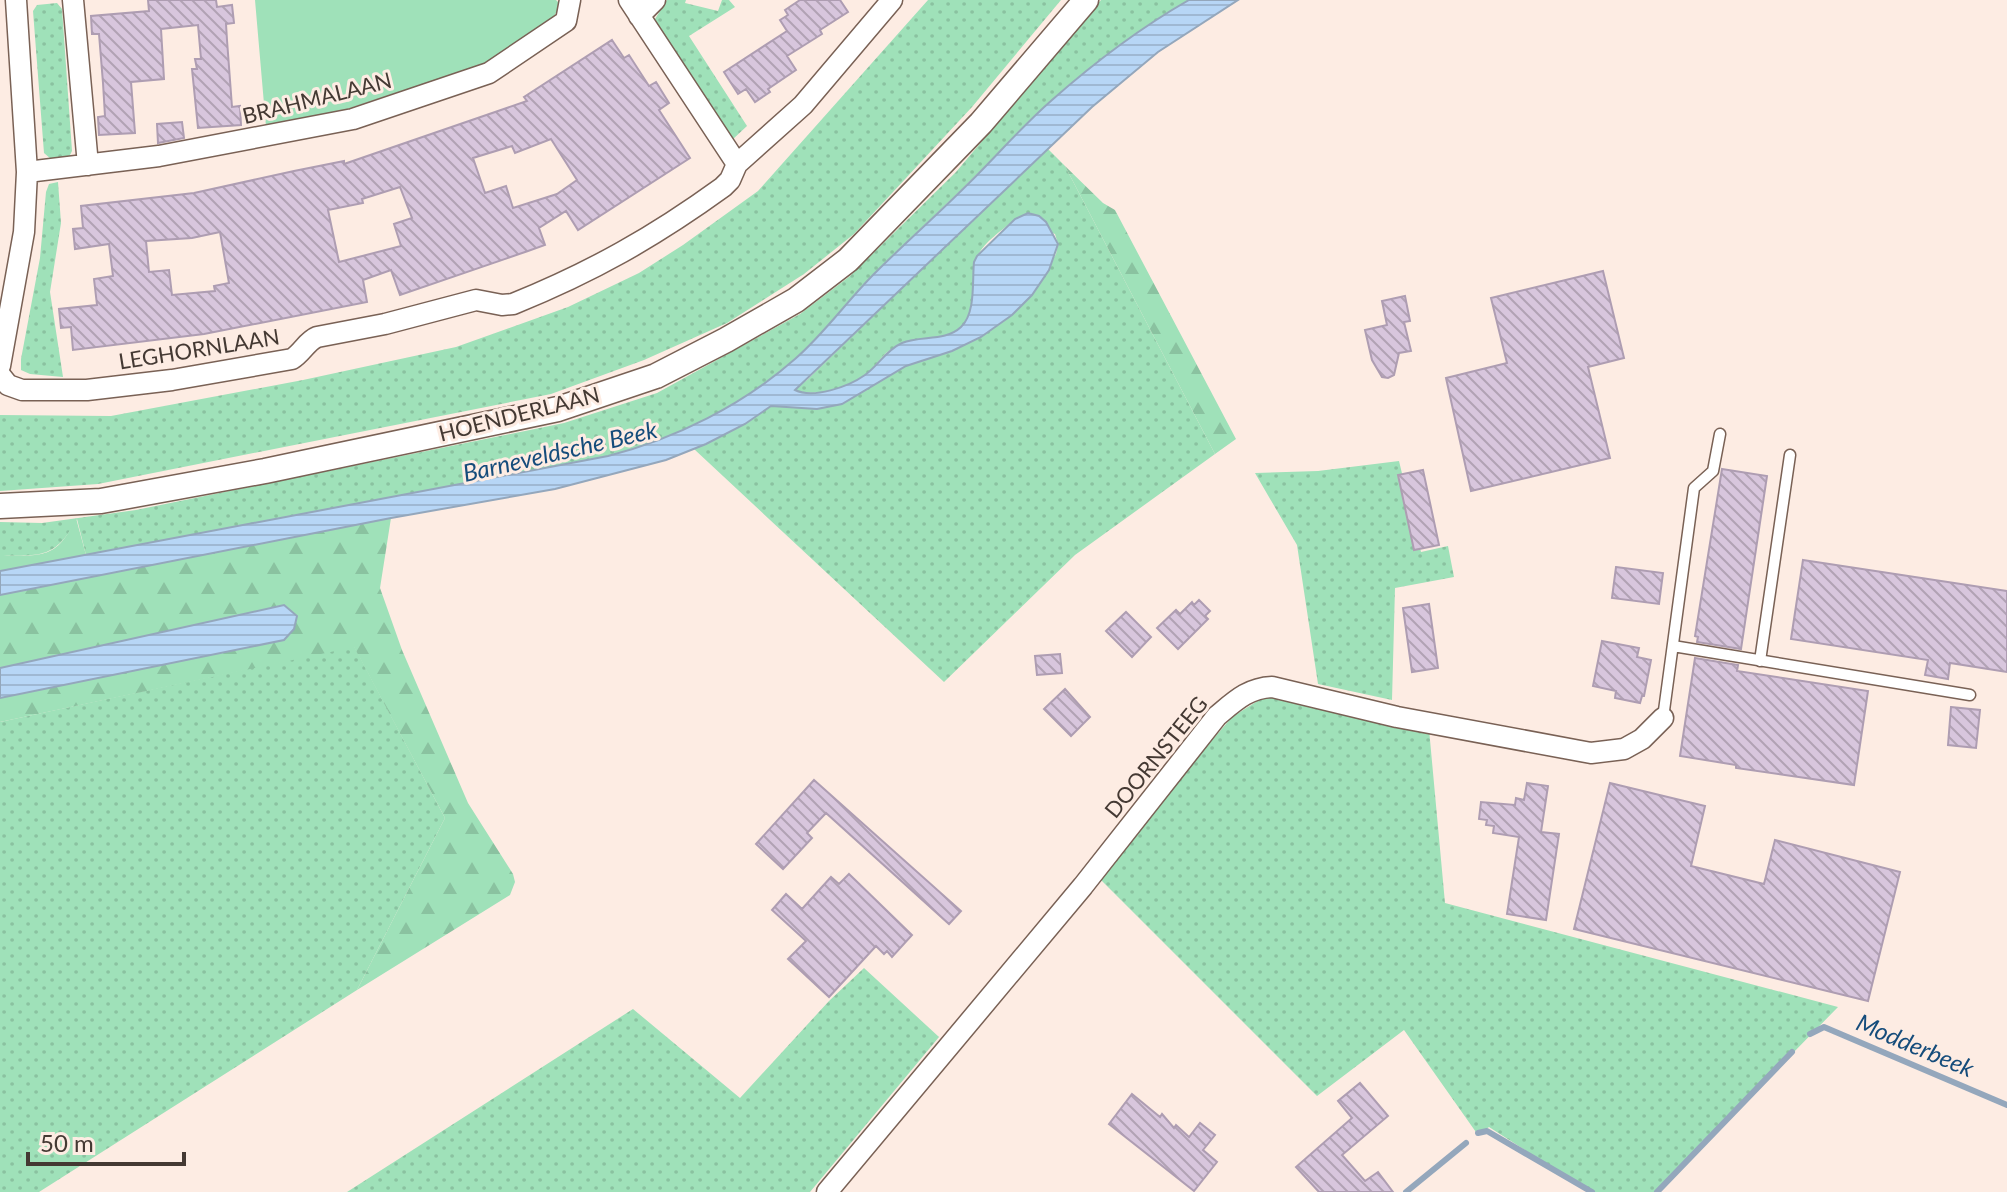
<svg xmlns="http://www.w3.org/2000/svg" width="2007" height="1192" font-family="Lato,sans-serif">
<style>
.grass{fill:url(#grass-dots)}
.forest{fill:url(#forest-firs)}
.park{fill:#9fe1b9}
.water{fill:url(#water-rules);stroke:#94a7bc;stroke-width:2}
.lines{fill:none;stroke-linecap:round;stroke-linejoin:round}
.stream{stroke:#94a7bc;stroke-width:6}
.building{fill:url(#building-back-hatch);stroke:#ae9db2;stroke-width:2;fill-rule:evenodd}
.service-casing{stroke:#796155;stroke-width:13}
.minor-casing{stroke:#796155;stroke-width:23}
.tertiary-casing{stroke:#796155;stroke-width:27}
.service{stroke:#fff;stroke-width:10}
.minor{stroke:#fff;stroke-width:20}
.tertiary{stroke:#fff;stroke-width:24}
.labels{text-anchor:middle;stroke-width:6;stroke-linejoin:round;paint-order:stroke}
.street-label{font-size:22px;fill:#443933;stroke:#fdece3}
.water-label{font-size:24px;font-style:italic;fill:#154c7b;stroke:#fdece3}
</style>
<defs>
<pattern id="grass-dots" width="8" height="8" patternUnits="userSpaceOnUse" patternTransform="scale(2)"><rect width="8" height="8" fill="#9fe1b9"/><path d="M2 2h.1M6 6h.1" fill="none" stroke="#8ac2a0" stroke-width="1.8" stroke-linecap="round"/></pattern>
<pattern id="forest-firs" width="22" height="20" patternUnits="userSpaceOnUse" patternTransform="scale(2)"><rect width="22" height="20" fill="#9fe1b9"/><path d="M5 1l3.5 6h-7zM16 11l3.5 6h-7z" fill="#8ac2a0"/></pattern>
<pattern id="water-rules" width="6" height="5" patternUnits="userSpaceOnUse" patternTransform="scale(2)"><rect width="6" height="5" fill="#b7d6f6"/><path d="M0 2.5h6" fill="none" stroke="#9fb8d3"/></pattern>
<pattern id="building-back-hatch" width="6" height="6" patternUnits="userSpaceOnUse" patternTransform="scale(2)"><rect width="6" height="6" fill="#d8c6dd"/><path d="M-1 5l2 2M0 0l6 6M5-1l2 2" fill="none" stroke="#b1a2b4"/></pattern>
</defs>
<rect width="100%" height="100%" fill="#fdece3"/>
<path class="grass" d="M667 0H686L685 3 718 11 722 0H729L735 7 689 36 747 126 732 140 655 25V19Z
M928 0H1061L972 107 854 234 804 274 727 323 644 360 551 394 98 484 0 491V415L111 416 303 380 456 347 568 307 639 273 683 245 758 191Z
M1101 0H1189C1101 51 1033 119 961 190 932 218 902 246 874 274 847 301 824 334 795 359 743 405 675 439 608 456L86 555 77 519C55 559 42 555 0 556V522L42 523 136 510 564 423 657 393 800 314 850 276 956 172Z
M57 3 62 9 72 151 69 157 51 159 44 153 33 11 37 5Z
M1047 148 1065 166 1215 454 1075 555 944 682 694 449 745 424 771 406 817 409 842 404 906 366 952 351 981 337 1032 295 1056 254 1058 244 1055 234 1015 219C1003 230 982 243 977 258 970 279 978 313 960 328 942 344 910 338 890 350 880 357 874 369 864 376 847 387 812 399 794 389L807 380Z
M58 182 61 223 50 292 63 377 30 374 21 370V359L40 258 46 192 49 184Z
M1399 461 1421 552 1448 546 1454 577 1395 588 1392 700 1318 684 1297 545 1255 473 1318 471Z
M354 646 445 818 357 990 39 1192H0V722Z
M1285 696 1429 729 1445 903 1838 1007 1657 1192H1590L1489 1127 1478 1135 1404 1030 1317 1096 1100 879 1158 803 1232 717 1264 697Z
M864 968 939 1037 810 1192H347L633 1009 740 1098 829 1001Z"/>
<path class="forest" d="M1065 166 1103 203 1115 210 1236 439 1215 454Z
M391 518 380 588 402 650 468 803 513 874 515 882 510 895 357 990 445 818 354 647 0 722V698L284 640V605L0 668V595Z"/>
<path class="park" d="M255 0H556L560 4 552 21 489 62 344 110 266 127Z
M76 518 86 555 0 571V556C42 555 57 560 76 518Z"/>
<path class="water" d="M1189 0H1238L1158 52 1092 107 795 390C813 399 848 387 865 375 878 366 886 350 902 343 921 335 945 342 961 327 976 313 972 281 974 262L977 256 1015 219 1028 213 1039 216 1046 222 1058 244 1049 270 1032 295 1012 315 981 337 952 351 906 366 842 404 817 409 771 406 745 424 706 444 666 460 555 489 391 518 0 595V571L608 456C675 439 743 405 795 359 824 334 847 301 874 274 904 244 936 216 966 186 995 158 1021 127 1052 100 1094 63 1140 28 1189 0Z
M284 605 297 616 294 629 284 640 0 698V668Z"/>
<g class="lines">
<path class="stream" d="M1810 1034 1824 1027 2007 1105
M1478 1133 1487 1131 1592 1192
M1406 1192 1466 1143
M1657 1192 1792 1052"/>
</g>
<path class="building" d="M148 0H216L217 7 232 5 234 23 226 24 227 40 232 107 240 106 241 125 198 128 192 69H197L195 59H201L198 25 161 29 164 79 131 82 135 133 99 135 98 117 105 116 103 83 99 34H92L91 16 149 11Z
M800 0H840L848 12 820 30 822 34 787 56 796 70 768 89 770 92 755 102 746 89 738 94 724 72 787 31 780 20 788 15 785 10Z
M612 40 624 58 629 55 649 86 656 82 669 103 659 110 690 158 578 230 566 211 539 228 545 245 528 251 400 295 391 270 363 280 367 302 204 334 73 350 71 327 61 328 59 309 97 305 94 279 113 276 109 244 75 249 73 229 83 228 81 206 194 193 294 171 344 161V164L527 101 524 97ZM551 139 577 180 557 194 513 208 506 186 485 193 473 158 512 146 515 153ZM400 187 412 218 394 224 401 246 339 262 328 210 363 203 362 199ZM220 232 229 283 214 286 215 291 172 295 169 270 149 272 146 241 192 238Z
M182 122 184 138 158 143 157 124Z
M1603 271 1624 358 1588 367 1610 458 1471 491 1446 378 1507 363 1491 298Z
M1405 296 1410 321 1404 322 1411 351 1399 353 1394 375 1388 378 1382 377 1372 360 1365 330 1387 325 1382 301Z
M1722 469 1767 476 1741 649 1697 642 1698 637 1695 636Z
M1423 470 1439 545 1414 550 1398 475Z
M1803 560 2007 591V672L1950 663 1948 679 1925 675 1928 660 1791 639Z
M1616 567 1663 573 1659 604 1612 598Z
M1199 600 1210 611 1205 616 1208 619 1178 649 1157 628 1176 610 1180 614 1192 602 1194 605Z
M1429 604 1438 668 1412 672 1403 608Z
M1126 612 1151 637 1132 657 1106 631Z
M1602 641 1639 648 1637 657 1651 660 1644 696H1642L1640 703 1615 698 1616 691 1593 686Z
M1060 654 1062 673 1037 675 1035 656Z
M1695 658 1738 665 1737 671 1868 691 1854 785 1736 768V765L1680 756Z
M1065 689 1090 717 1071 736 1044 709Z
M1951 707 1980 710 1976 748 1948 745Z
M814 780 961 911 949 924 826 813 807 833 812 838 783 869 756 844Z
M1527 783 1548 786 1541 832 1559 834 1546 920 1507 914 1519 837 1493 833 1494 826 1486 825 1487 820 1479 819 1481 802 1515 805 1516 798 1524 800Z
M1610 783 1705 806 1691 866 1764 884 1775 840 1900 872 1868 1001 1574 929Z
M849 874 912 935 892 957 887 951 884 954 876 946 829 997 788 959 806 941 772 910 786 894 802 909 831 877 839 884Z
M1360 1083 1388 1116 1342 1155 1365 1181 1378 1172 1393 1192H1319L1296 1167 1352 1118 1338 1101Z
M1132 1094 1160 1117 1162 1114 1174 1128 1176 1125 1189 1137 1200 1123 1215 1135 1203 1150 1217 1162 1194 1191 1109 1124Z"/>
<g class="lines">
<g class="service-casing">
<path id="service" d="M1673 646 1970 695
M1760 661 1790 455
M1663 718 1694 488 1713 471 1720 434"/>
</g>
<g class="minor-casing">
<path id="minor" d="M73 0 88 165
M629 0 737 164
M639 16 655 0
M27 172 159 156 353 119 489 73 566 21 570 0
M0 366 24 232 27 172 16 0
M0 375 8 385 22 390H87L172 380 292 359C302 353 307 341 317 337L385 324 476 300 502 305 513 304C592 272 654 237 723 187L730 180 737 164 803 105 892 0
M827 1192 1083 886 1217 716C1235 701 1248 688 1272 687L1397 717 1591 753 1624 749 1642 739 1663 718"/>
</g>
<g class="tertiary-casing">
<path id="tertiary" d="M0 506 101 501 265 471 558 409 656 376 726 340 796 300 848 260 981 123 1086 0"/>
</g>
<use href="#service" class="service"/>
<use href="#minor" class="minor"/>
<use href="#tertiary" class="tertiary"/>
</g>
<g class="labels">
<g class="street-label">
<text transform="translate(317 98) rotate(-14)" y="8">BRAHMALAAN</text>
<text transform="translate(199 349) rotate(-9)" y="8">LEGHORNLAAN</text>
<text transform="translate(519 414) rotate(-14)" y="8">HOENDERLAAN</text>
<text transform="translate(1156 757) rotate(-51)" y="8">DOORNSTEEG</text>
</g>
<g class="water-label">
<text transform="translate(560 452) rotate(-13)" y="8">Barneveldsche Beek</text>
<text transform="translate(1915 1046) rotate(23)" y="8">Modderbeek</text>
</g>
</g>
<path d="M28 1152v12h156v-12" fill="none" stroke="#443933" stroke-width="4"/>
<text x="40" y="1152" font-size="24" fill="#443933" stroke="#fdece3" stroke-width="6" paint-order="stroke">50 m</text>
</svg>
